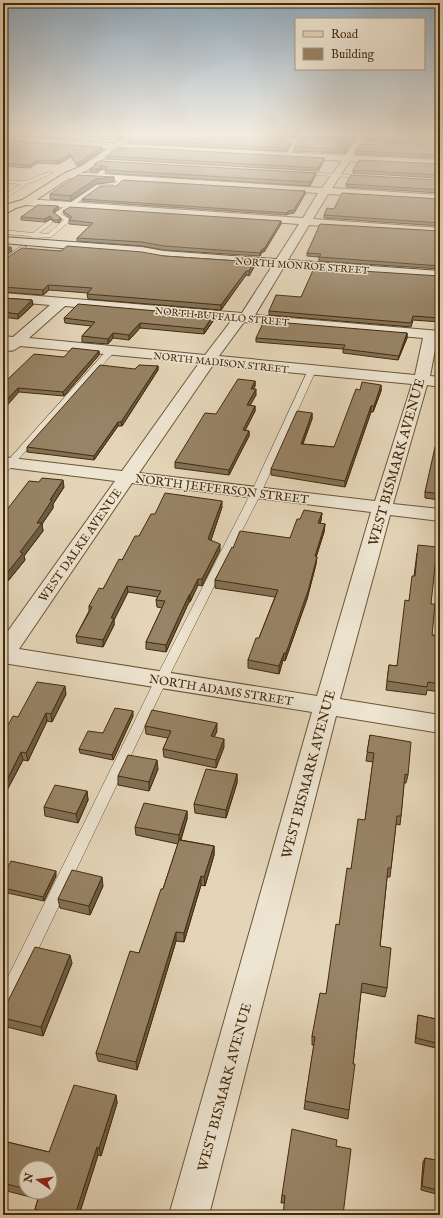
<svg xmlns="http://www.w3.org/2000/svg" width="443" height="1218" font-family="'IM FELL English',serif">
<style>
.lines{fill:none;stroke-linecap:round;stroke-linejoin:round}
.service-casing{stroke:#6c5636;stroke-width:1}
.minor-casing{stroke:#6c5636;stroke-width:2}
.tertiary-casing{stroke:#6c5636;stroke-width:2}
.secondary-casing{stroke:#442b0b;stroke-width:2}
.primary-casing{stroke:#442b0b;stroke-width:2}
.service{fill:#ede4d1;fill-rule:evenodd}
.minor{fill:#ede4d1;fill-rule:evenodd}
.tertiary{fill:#ede4d1;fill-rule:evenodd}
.secondary{fill:#ede4d1;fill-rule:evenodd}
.primary{fill:#e4d5b8;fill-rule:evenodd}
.wall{fill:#827157;stroke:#442b0b;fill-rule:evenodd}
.shaded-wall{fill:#6a5c47;stroke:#442b0b}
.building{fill:#978365;stroke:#442b0b}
.labels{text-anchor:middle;stroke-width:3;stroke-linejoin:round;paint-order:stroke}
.far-street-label{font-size:10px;fill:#442b0b;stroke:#ede4d1}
.street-label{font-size:12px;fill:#442b0b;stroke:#ede4d1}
.near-street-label{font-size:14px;fill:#442b0b;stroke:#ede4d1}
</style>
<rect width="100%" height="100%" fill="#e4d5b8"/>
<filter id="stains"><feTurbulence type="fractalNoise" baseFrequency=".005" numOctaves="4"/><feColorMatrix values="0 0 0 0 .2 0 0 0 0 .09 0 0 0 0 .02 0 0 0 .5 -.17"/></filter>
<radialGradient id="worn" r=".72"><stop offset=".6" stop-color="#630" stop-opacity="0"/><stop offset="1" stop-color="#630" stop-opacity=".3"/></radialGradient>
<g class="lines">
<g class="service-casing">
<path id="service" d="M51 134H73L118 138 116 139 55 135 45 142H41V140Z
M262 137 313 140 315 141 313 142 299 141 288 156 286 155 294 143H286L288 141 261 139Z
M336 141 440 147V149L334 143Z
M102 170 106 171 99 178H95V176Z
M49 172 53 173 27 184 3 200V196L21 184 3 183V181H26Z
M301 172 366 176 368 177 366 178 299 174Z
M121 178 125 179 116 187H100L61 214 71 220 51 237 33 238 30 236 3 234V230L33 233 50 220 52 221V223L39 233 48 234 64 220 55 215V213L97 185H113Z
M22 246 27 247 3 264V259Z
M108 349H114L115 351 6 473 3 474V466Z
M309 368H312L316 370 261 493 167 680 9 1010 3 1012V987L155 680 251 493Z"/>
</g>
<g class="minor-casing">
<path id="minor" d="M358 134H366L352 158 332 188 440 195V201L328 194 313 219 440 228V234L309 225 255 315 440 331V339H437L430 376 440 377V387L427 385 393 504 440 509V521L390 515 340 699 440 715V733L336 716 209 1215H169L312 712 3 663V638L115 481 3 467V457L122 471 199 363 20 346C15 350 12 352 5 350L3 347 5 344H3V336L13 337 50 305 3 301V293L242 313 299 224 26 205 21 202 26 199 303 218 318 193 68 178 63 175 68 172 322 188 344 158ZM65 306 231 321 205 355 29 338ZM244 322 423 338 415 375 219 356ZM213 365 412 384 375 501 139 473ZM132 483 371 512 317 696 19 649Z"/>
</g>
<g class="tertiary-casing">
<path id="tertiary" d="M3 136 122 144 440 160V166L142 150 139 151 3 142Z"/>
</g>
<g class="secondary-casing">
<path id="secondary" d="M3 237 142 247 164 251 440 271V279L164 259 142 255 3 243Z"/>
</g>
<g class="primary-casing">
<path id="primary" d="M129 134H139L88 170 71 177 30 204 16 208 3 215V207L8 204 22 200 65 173 82 166Z"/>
</g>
<use href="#service" class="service"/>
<use href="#minor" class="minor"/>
<use href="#tertiary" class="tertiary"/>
<use href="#secondary" class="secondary"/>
<use href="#primary" class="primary"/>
</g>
<path class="wall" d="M3 134H48L43 137 3 135Z
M90 134H126L119 139 118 137Z
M234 134H356L352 141Z
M440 134V146L364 141V138Z
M129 140 286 142H291V144L287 151 129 143Z
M350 142 349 146 345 153 294 151V147Z
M3 145 102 147 103 150 79 166H77L71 157 58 164 38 163 29 168 3 166Z
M440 148V158L356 154V151Z
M106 156 324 158V161L318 171 106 159Z
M95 164 316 173 315 176 310 186 106 173V170L102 169 97 172H90V169L95 165Z
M440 164V178L353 173V170Z
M114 177V182L96 184 71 201 50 199V194Z
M440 180V193L346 187V184Z
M305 191V194L294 213 288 214 286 215 82 201V199Z
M440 199V226L324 218V215L334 209Z
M59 209 54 212V213L61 218V220L59 223 54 222 51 219 45 222 21 220V217Z
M63 211 281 221V224L264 252H262L260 256 164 250 142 246 77 241V238L90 226 69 224V220L71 219 64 214Z
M440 231V269L319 261V257L307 256V253Z
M61 251 164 256 254 262V267L249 276 246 275 221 310 88 299 87 294 88 293 49 290 43 295 3 292V260Z
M440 276V322L413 320 411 327 269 315V311L301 297Z
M3 298 32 300 33 305 18 319 3 317Z
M64 318 213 321 204 334 140 328 129 340 113 338 108 344 82 342V336L91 326 65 323Z
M407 333V338L398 360 343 353V349L256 342V338Z
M99 351V355L64 396 19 392 7 380 64 357Z
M158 366V370L122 426H118L94 460 27 452V447L135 369Z
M255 381V386L253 389 256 395 249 406H255V411L245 430 249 431V436L229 475 175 468V462L216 414Z
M381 385V391L373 412H371L345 487 271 475V469L312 413V419L303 444 334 447Z
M440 447V500L425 498V492Z
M64 487 53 504V508L42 524 43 531 24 556 25 560 8 581 3 580V515Z
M222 507 211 540 220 550 202 586 198 585 190 602H189L166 652 146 649V642L162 608 157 607 156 600 158 597 128 592 114 620V625L103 647 77 643 76 636 89 611V606L103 589 122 560 155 514Z
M322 513 321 520 320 524H325L324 532 316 557V564L307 599 285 661 283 660 279 674 248 668V660L259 638 275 597 215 588V580L233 548 290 538 300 519Z
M417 553 431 604 432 635 440 636V692L427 690 426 695 386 690 389 665 397 666 409 601 414 576Z
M66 694 52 722 47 721 28 761 23 760 6 792H4L3 795V734L18 717Z
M133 716 113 760 80 753 79 749 103 733Z
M145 726 217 731 214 737 224 747 216 768 164 757 163 749 168 738 146 734Z
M370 735 408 775 406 783H404L401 816 400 825 396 824 390 877H387L380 946 387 988 385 997 361 992 353 1064 349 1110 348 1119 304 1109 314 1045H312V1036L326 994 351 869 365 820 373 762 366 761Z
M158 769 149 791 118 785V776Z
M237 774V783L226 818 195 813 194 804Z
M87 791 88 800 78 823 45 816 44 807Z
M187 811V819L181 840 214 846V855L205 886 201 885 184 942 176 941 137 1070 98 1061 96 1053 139 953 163 889 178 844 136 835 135 827Z
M56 876 44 901 3 892V877Z
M103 886 90 915 60 908 58 899Z
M72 963 43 1036 3 1026V1018Z
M418 1015 440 1020V1049L415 1043Z
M116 1095 117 1103 101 1156 98 1155 79 1215H36L35 1209 38 1199 3 1190V1141L49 1152ZM26 1168 50 1192H26Z
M336 1146 284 1203H281L282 1195Z
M425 1158 440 1161V1195L421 1190 423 1162Z"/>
<path class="shaded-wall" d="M42 134H48L43 137Z
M122 134H126L119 139V136Z
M355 134H356L352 141 353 138Z
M291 142V144L287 151V148Z
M350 142 349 146 345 153V149Z
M102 147 103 150 79 166 78 163Z
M70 154 71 157 58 164V161Z
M324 158V161L318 171V168Z
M38 160V163L29 168V165Z
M102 165V169L97 172V169Z
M316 173 315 176 310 186V182Z
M114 177V182L96 184 71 201 70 196 96 179Z
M305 191V194L294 213 288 214 286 215 288 211Z
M58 206 59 209 54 212V215V209Z
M50 216 51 219 45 222V219Z
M61 218V220L59 223 58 220Z
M281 221V224L264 252V249Z
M11 247 12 251 3 257V252Z
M262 249V252L260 256V253Z
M254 262V267L249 276V271Z
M246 271V275L221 310V305Z
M48 285 49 290 43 295V290Z
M32 300 33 305 18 319V314Z
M213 316V321L204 334V329Z
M140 323V328L129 340V335Z
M113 333V338L108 344V339Z
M407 333V338L398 360 399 356Z
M99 351V355L64 396 63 392Z
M158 366V370L122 426 121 422Z
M255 381V386L251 394V389Z
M381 385V391L373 412 374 406Z
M18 388 19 392 3 410V404Z
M256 389V395L247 411V405Z
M255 406V411L243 435V430Z
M371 406V412L345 487V481Z
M312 413V419L300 450 301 444Z
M118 422V426L94 460V456Z
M249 431V436L229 475V470Z
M63 480 64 487 53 504V508L42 524 43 531 24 556 25 560 8 581 7 573 50 500Z
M222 501V507L209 546 208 539Z
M322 513 321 520 318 531V523Z
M325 524 324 532 314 564 315 556Z
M220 544V550L202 586V579Z
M317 557 316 564 307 599 285 661 286 653Z
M198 579V585L190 602V595Z
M127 586 128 592 114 620V625L103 647V640L111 618Z
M189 595V602L166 652V645Z
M284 653 283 660 279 674V666Z
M65 686 66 694 52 722 51 714Z
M133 711V716L113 760 112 755Z
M46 713 47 721 28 761 26 753Z
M217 723V731L211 744V736Z
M224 739V747L216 768V760Z
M21 752 23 760 6 792 5 784Z
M157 760 158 769 149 791V782Z
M237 774V783L226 818V810Z
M3 785 4 792 3 795Z
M87 791 88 800 78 823 76 814Z
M187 811V819L179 844V835Z
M214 846V855L205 886 204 877Z
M56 871V876L44 901 43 897Z
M201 876V885L184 942V933Z
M102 877 103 886 90 915 89 906Z
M176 932V941L137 1070 136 1062Z
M70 955 72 963 43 1036 41 1027Z
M116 1095 117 1103 101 1156 99 1148Z
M97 1147 98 1155 79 1215H75Z"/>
<path class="building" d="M137 134H202L285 139 286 142H291L287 148 129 140Z
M285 134H355L353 138Z
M366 134H440V143L364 138Z
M300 139 350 142 345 149 294 147Z
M12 141 102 147 78 163H76L70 154 58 161 38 160 29 165 3 163V145Z
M361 144 440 148V155L356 151Z
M117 148H142L324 158 318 168 106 156Z
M359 160 440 164V175L353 170Z
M99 161 316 173 310 182 106 170 107 167 102 165 97 169H90L97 164H95Z
M78 175 114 177 96 179 70 196 50 194Z
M351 175 440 180V190L346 184Z
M123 180 305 191 294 210 288 211 287 213 82 199 100 186H116Z
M342 193 440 199V223L324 215 327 208 334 209Z
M38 205 58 206 54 209 53 212 61 218 58 220H53L50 216 45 219 21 217Z
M70 207 281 221 264 249H262L260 253 164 246 142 242 77 238 93 223 69 220 72 217 63 211Z
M320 224 440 231V266L319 257 321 254 307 253Z
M67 246 142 252 164 256 254 262 249 271H246L221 305 87 294 92 288 48 285 43 290 3 287V260L22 248 61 251Z
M3 247H11L3 252Z
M314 268 440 276V318L413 316 411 323 269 311 276 295 301 297Z
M3 298 32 300 18 314 3 312Z
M78 304 213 316 204 329 140 323 129 335 113 333 108 339 82 336 95 322 64 318Z
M264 321 407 333 399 356 343 349 345 345 256 338Z
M72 348 99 351 63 392 18 388 3 404V380H7L34 354 64 357Z
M100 365 135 369 139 365 158 366 121 422H118L94 456 27 447Z
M238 379 255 381 251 389H256L247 405 255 406 243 430 249 431 229 470 175 462 205 413 216 414Z
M362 382 381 385 374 406H371L345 481 271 469 297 411 312 413 301 444 334 447 356 389 360 390Z
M435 447H440V494L425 492Z
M42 478 63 480 50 500H52L37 523H42L20 552 23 553 7 573H3V515L29 481 39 482Z
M165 493 222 501 208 539 220 544 202 579H198L190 595H189L166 645 146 642 165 601 156 600 161 591 127 586 111 618H114L103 640 76 636 92 607 89 606 99 588 103 589 119 559 122 560 135 536H139L151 514H155Z
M304 510 322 513 318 523 325 524 315 556 317 557 308 591 286 653H284L279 666 248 660 256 638H259L278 590 215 580 232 547 233 548 240 531 290 538 297 519H300Z
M418 545 437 547 431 604H435L432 635 440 636V684L428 682 427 687 387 681 389 665 397 666 405 600 409 601 412 576H415Z
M37 682 65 686 51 714 46 713 26 753 21 752 5 784H3V734L13 716 18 717Z
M115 708 133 711 112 755 79 749 88 731 103 733Z
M152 710 217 723 211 736 224 739 216 760 163 749 171 731 145 726Z
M370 735 411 742 408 775 405 774 401 816H397L391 868H388L380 946 391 948 387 988 362 983 353 1064H355L349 1110 305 1101 315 1037 312 1036 320 993 326 994 336 924 339 925 347 868 351 869 358 819 365 820 374 753 367 752Z
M128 755 157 760 149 782 118 776Z
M206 769 237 774 226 810 194 804Z
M55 785 87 791 76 814 44 807Z
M144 803 187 811 179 835 135 827Z
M179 840 214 846 204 877 201 876 184 933 176 932 136 1062 96 1053 130 951 139 953 161 889H163Z
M11 861 56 871 43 897 3 888V877Z
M72 870 102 877 89 906 58 899Z
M35 947 70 955 41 1027 3 1018V1011Z
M418 1015 440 1020V1044L416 1038Z
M74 1085 116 1095 99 1148 97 1147 75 1215H55L35 1209 40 1193 38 1192H50V1168H26V1189L3 1183V1141L49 1152Z
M292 1129 337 1140 336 1146 351 1149 343 1215H283L285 1196 282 1195Z
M425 1158 440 1161V1191L422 1186Z"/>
<linearGradient id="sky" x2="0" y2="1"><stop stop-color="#91aabd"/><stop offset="0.44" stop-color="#f3ecdf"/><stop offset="1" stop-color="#f3ecdf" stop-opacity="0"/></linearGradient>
<rect width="443" height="304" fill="url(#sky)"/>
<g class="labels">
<g class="far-street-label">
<text transform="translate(302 265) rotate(4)" y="4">NORTH MONROE STREET</text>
<text transform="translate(222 316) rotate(5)" y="4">NORTH BUFFALO STREET</text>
<text transform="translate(221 362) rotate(6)" y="4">NORTH MADISON STREET</text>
</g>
<g class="street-label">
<text transform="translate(222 489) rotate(7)" y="4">NORTH JEFFERSON STREET</text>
<text transform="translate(80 545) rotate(-55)" y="4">WEST DALKE AVENUE</text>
<text transform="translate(221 690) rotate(9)" y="4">NORTH ADAMS STREET</text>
</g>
<g class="near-street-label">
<text transform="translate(396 462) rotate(-74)" y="5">WEST BISMARK AVENUE</text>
<text transform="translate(308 774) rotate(-75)" y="5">WEST BISMARK AVENUE</text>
<text transform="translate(224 1087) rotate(-75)" y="5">WEST BISMARK AVENUE</text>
</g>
</g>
<rect width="443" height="1218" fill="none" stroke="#e4d5b8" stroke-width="16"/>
<rect x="4" y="4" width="435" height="1210" fill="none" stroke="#442b0b" stroke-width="2"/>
<rect x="8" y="8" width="427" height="1202" fill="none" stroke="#442b0b"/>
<rect x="295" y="18" width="130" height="52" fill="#ede4d1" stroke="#a99a82"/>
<rect x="303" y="31" width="20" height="6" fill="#e4d5b8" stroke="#a99a82"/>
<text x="331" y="38" font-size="12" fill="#442b0b">Road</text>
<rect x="303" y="48" width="20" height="12" fill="#978365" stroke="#a99a82"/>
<text x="331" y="58" font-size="12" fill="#442b0b">Building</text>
<g transform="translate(38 1180) rotate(283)"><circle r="19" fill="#ede4d1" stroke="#a99a82"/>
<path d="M0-3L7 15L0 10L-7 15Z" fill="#8f2418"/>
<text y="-6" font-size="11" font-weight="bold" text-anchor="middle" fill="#442b0b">N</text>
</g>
<rect width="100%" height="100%" filter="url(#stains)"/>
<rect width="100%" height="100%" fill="url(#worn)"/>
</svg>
